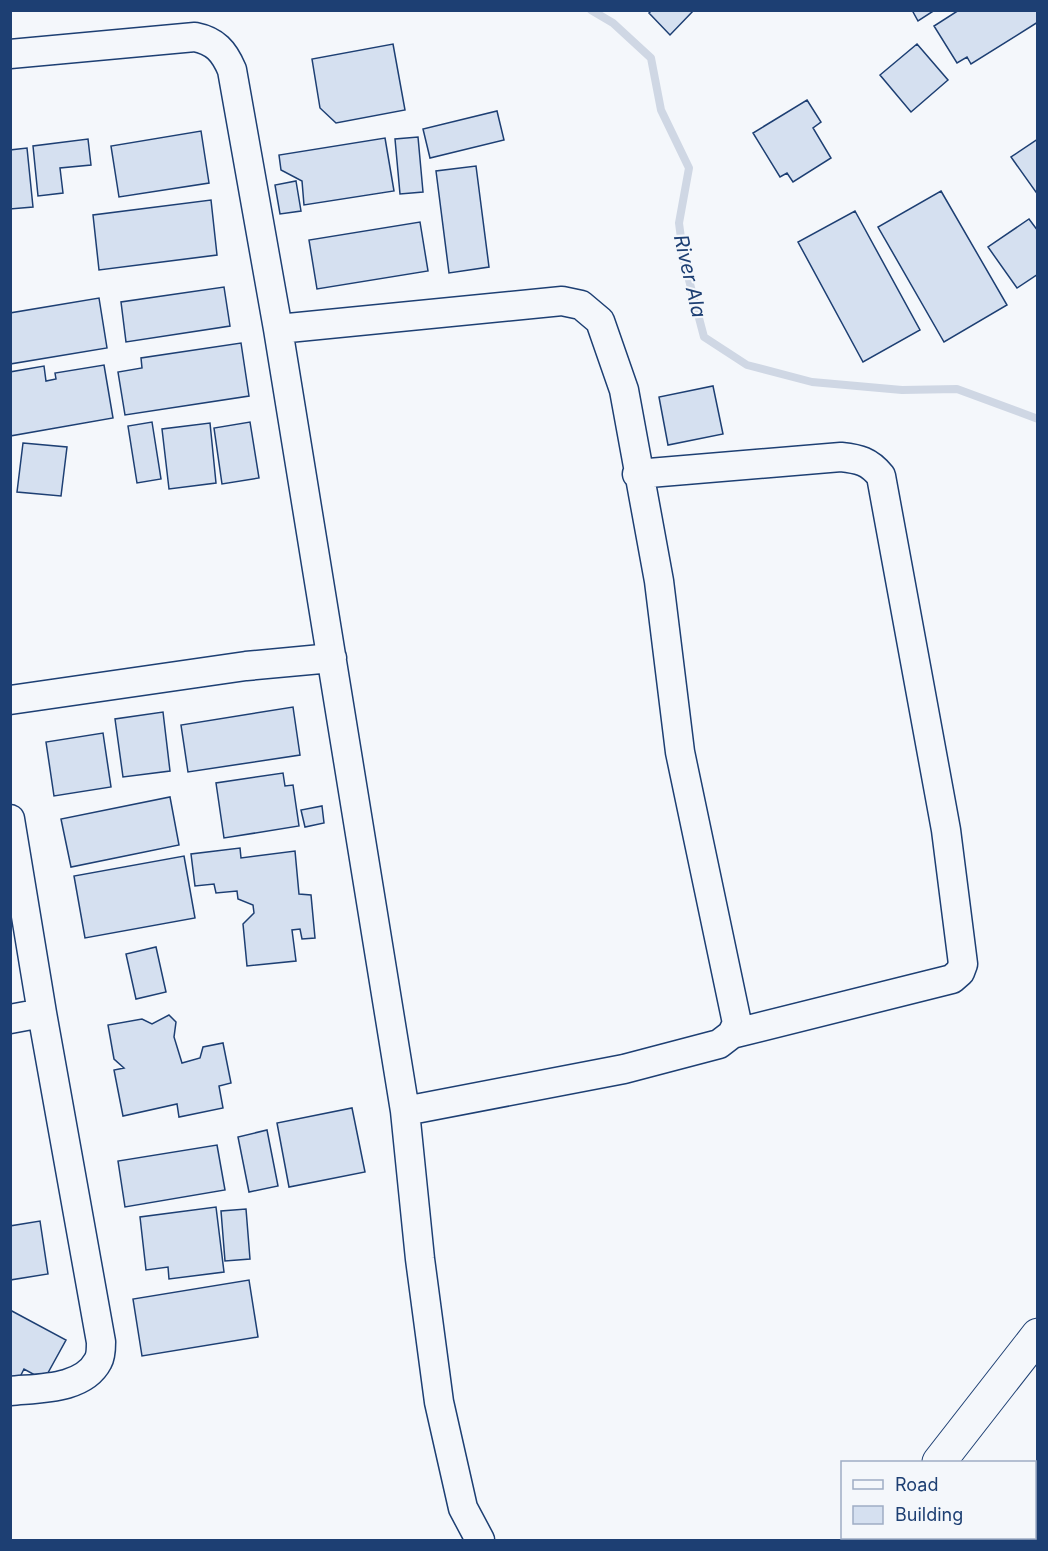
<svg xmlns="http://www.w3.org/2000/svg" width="1048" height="1551" font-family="Inter,sans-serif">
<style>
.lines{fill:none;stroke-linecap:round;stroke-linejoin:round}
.stream{stroke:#cfd7e4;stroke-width:8}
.building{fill:#d5e0f0;stroke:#1d3f73;stroke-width:1.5}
.minor-casing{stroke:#1d3f73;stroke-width:31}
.highway-casing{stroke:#1d3f73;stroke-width:35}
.minor{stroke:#f4f7fb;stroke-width:28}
.highway{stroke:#f4f7fb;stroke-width:33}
.labels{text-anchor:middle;stroke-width:4.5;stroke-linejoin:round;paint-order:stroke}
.water-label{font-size:20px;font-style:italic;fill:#1d3f73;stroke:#f4f7fb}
</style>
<rect width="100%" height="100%" fill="#f4f7fb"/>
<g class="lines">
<path class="stream" d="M591 10 613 23 651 58 661 110 689 168 679 223 684 261 704 337 747 365 812 382 902 390 957 389 1038 419"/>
</g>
<path class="building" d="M652 10H694L670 35 649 13Z
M912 10H935L918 21Z
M959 10H1038V22L971 64 967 57 957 63 934 26Z
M393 44 405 110 336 123 320 108 312 59Z
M917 44 948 80 911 112 880 75Z
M807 100 821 122 813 128 831 158 793 182 787 173 780 177 753 133Z
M497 111 504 140 430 158 423 129Z
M201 131 209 183 119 197 111 146Z
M418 137 423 192 400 194 395 139Z
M385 138 394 191 304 205 302 181 281 170 279 155Z
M88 139 91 165 60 168 63 193 38 196 33 146Z
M1038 139V195L1011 157Z
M27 148 33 207 10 209V150Z
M476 166 489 267 449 273 436 171Z
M296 181 301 211 280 214 275 185Z
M941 191 1007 305 944 342 878 227Z
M211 200 217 255 99 270 93 215Z
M855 211 920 330 863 362 798 242Z
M1029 219 1038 231V274L1017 288 988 247Z
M420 222 428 271 317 289 309 240Z
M224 287 230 326 126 342 121 302Z
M99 298 107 348 10 364V313Z
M241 343 249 396 125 415 118 372 142 368 141 358Z
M104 365 113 418 10 436V372L44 366 46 381 56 379 55 373Z
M713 386 723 434 668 445 659 397Z
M152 422 161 479 137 483 128 426Z
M250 422 259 478 222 484 214 428Z
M210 423 216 483 169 489 162 429Z
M23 443 67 447 61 496 17 492Z
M293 707 300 755 188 772 181 725Z
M163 712 170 771 123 777 115 719Z
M103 733 111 787 54 796 46 742Z
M283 773 285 786 293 785 299 826 224 838 216 783Z
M170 797 179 845 71 867 61 819Z
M322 806 324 823 305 827 301 810Z
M240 848 241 858 295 851 299 894 311 895 315 938 302 939 300 929 292 930 296 961 247 966 243 924 254 913 253 905 238 899 237 891 216 893 214 884 195 886 191 854Z
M184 856 195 918 85 938 74 876Z
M156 947 166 992 136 999 126 954Z
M169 1015 176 1022 174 1037 182 1063 200 1058 203 1047 223 1043 231 1083 219 1086 223 1108 179 1117 177 1104 123 1116 114 1070 124 1068 114 1059 108 1025 142 1019 152 1024Z
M352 1108 365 1172 289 1187 277 1123Z
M267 1130 278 1186 249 1192 238 1137Z
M217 1145 225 1190 125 1207 118 1161Z
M216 1207 224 1272 169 1279 168 1267 146 1270 140 1217Z
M246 1209 250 1259 225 1261 221 1211Z
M40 1221 48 1274 10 1280V1226Z
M249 1280 258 1337 142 1356 133 1299Z
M10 1310 66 1340 44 1380 24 1369 16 1385 10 1382Z"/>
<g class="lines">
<g class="minor-casing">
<path id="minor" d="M10 54 195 37C215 41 224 51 232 70L278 329 405 1111 420 1259 439 1402 463 1508 480 1540
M278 329 562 301 581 305 600 321 624 390 659 581 680 752 737 1023 732 1034
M10 700 246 666 332 658
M10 819 42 1013 101 1342C101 1347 101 1356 98 1361 83 1390 38 1388 10 1391
M10 1019 42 1013
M405 1111 624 1069 719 1044 732 1034 952 979 960 972 963 964 946 830 881 476C869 461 859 459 841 457L637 474"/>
</g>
<g class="highway-casing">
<path id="highway" d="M939 1462 1038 1335
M879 1540 881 1538"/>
</g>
<use href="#minor" class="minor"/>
<use href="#highway" class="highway"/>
</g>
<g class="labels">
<g class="water-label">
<text transform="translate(690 276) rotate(77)" y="7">River Ala</text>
</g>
</g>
<rect width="1048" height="1551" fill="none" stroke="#1d3f73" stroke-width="24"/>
<rect x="841" y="1461" width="195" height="78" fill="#f4f7fb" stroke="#9eadc5" stroke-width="1.5"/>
<rect x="853" y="1480" width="30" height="9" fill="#f4f7fb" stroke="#9eadc5" stroke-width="1.5"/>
<text x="895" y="1491" font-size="18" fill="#1d3f73">Road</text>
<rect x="853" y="1506" width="30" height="18" fill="#d5e0f0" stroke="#9eadc5" stroke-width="1.5"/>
<text x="895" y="1521" font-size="18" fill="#1d3f73">Building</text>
</svg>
